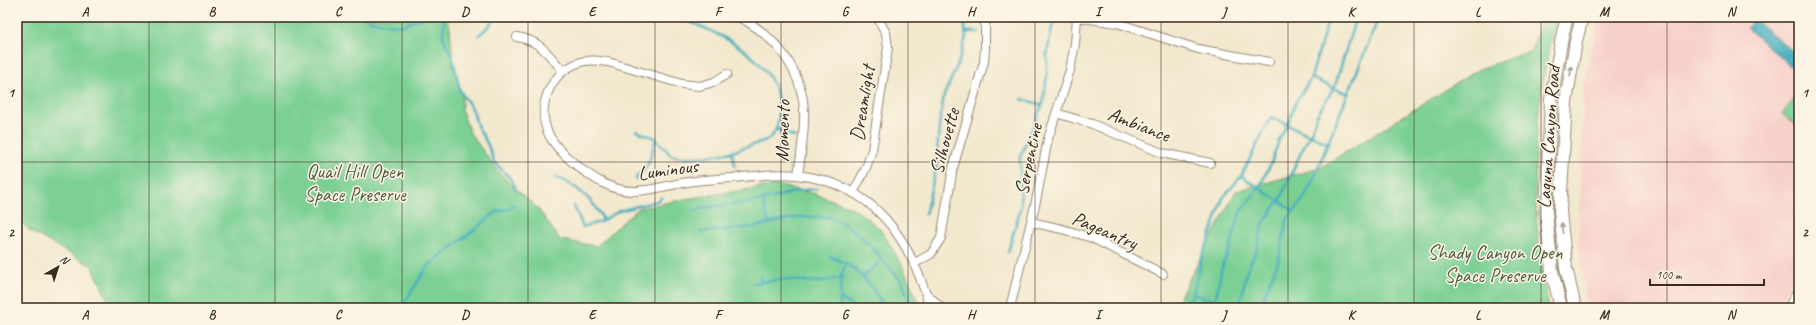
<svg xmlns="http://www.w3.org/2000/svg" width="1816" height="325" font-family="Caveat,sans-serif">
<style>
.built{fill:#f7d0c9}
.green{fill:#7cd094;stroke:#5c7d59}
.water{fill:#40aebd;stroke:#3e6c6e}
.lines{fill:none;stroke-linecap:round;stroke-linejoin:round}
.stream{stroke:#40aebd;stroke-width:2.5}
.minor-casing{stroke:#968976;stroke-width:10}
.secondary-casing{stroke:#968976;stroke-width:14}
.motorway-casing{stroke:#968976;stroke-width:17}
.minor{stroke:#fff;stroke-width:8}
.secondary{stroke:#fff;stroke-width:12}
.motorway{stroke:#fff;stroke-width:15}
.oneway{fill:#a79f9a}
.grid{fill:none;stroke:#3b2a1e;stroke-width:1;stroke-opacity:0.55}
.labels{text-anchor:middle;stroke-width:3;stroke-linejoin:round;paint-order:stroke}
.street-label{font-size:20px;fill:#3b2a1e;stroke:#fcf5e5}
.park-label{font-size:20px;fill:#4e5c41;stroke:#fcf5e5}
.neatline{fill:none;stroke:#3b2a1e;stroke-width:1.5}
.grid-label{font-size:13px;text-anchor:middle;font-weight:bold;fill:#3b2a1e}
</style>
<rect width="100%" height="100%" fill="#fcf5e5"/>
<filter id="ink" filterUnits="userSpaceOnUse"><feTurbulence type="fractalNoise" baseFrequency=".025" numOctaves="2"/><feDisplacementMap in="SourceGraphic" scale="8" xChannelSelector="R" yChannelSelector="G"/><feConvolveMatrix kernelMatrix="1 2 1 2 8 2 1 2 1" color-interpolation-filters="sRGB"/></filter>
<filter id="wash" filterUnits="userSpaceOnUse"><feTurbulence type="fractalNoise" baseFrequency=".012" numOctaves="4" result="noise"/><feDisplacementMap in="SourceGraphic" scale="16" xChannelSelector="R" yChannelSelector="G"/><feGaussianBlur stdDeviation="0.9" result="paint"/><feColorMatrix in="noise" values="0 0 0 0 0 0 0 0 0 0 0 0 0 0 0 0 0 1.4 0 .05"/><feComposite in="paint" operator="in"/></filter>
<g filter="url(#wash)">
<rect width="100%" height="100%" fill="#f2e8cd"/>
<path class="built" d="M1599 17H1799V269L1776 308H1587L1578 239 1584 84Z"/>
<path class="green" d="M17 17H446L450 28 453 64 462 95V111L470 133 499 173 539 210 560 240 597 246 637 209 684 199 777 185 816 194 855 209 880 229 901 263 921 308H112L92 266 30 231 17 217Z
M1544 17H1557C1553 36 1548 55 1544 74 1531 149 1533 234 1549 308H1174L1236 191 1320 168 1479 69 1531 51Z
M1797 95 1799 97V128L1782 114Z"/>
<path class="water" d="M1754 19 1795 53 1796 52 1799 54 1790 66 1747 28Z"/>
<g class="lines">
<path class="stream" d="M364 17 371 21 400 26 424 17
M444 17 443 37 453 58 460 91 473 110 477 125 488 145 494 162 509 177 514 184 516 190
M966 32H979
M479 35 489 26 495 17
M1311 78 1348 94
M1022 99 1042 105
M776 129 795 137
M636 131 655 138 671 155C687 160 728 155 743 148 750 145 766 142 771 137 778 130 779 118 779 109 778 58 718 32 677 17
M732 153 735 166
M936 168 946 169
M1241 176 1294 211
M555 177C576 185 594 200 603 220
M636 180 637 175C650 171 652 149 656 138
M763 200 769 225
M574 206 583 227 600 222 619 211 657 201 662 197
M693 211C715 204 739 205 761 200 780 197 797 189 816 189
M925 215 936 168 939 127 944 95 958 64 966 37 964 17
M700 232 753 227 799 217H831L853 230 870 245 903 283 912 308
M1008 252 1021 206 1020 157 1043 103 1047 75V54L1054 17
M829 256C857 266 870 282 885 308
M760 276 761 283
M863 277 882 260
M754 283 782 279 815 282 842 278
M1193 294 1235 308
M840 298 854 308
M401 308 428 266 498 211 511 208 513 205
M840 308 841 276 846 263
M1185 308 1194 291 1202 256 1209 239 1223 198 1241 176 1271 117 1329 144
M1211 308 1215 301 1222 267 1231 245 1240 212 1259 188 1271 163 1279 140 1289 121 1296 102 1311 78 1329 17
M1239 308 1247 271 1256 251 1263 224 1281 198 1301 152 1312 131 1317 115 1335 86 1356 17
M1259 308 1278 262 1287 220 1302 201 1311 185 1379 17"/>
</g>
</g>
<g filter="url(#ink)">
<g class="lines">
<g class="minor-casing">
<path id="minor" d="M739 17C775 36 802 69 804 111 805 131 801 154 798 175
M1077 17 1117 23 1198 49 1269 62
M517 37C541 41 548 54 563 71
M727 74 714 82 699 86 682 84 608 62C599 61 590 59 581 62 551 71 535 106 549 135 557 152 588 176 605 184 634 199 659 186 688 182 706 179 724 179 742 177 760 175 778 173 796 175 874 183 911 239 930 308
M1056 113 1092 124 1162 153 1210 163
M853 193 866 168 872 150 888 48 886 33 877 17
M1031 222 1062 229 1092 238 1163 274
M915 263 931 254 941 238 953 168 984 62 985 48V17
M928 295 941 308
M1010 308 1036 201 1048 139 1070 70 1075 44 1077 17"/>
</g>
<g class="secondary-casing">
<path id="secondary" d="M1561 308 1552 271 1546 212 1551 100 1562 37 1567 17
M1575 308 1566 268 1560 212 1566 102 1576 41 1582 17"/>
</g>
<g class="motorway-casing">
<path id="motorway" d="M1792 308 1799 296"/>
</g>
<use href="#minor" class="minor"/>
<use href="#secondary" class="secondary"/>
<use href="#motorway" class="motorway"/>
</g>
<defs><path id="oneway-solid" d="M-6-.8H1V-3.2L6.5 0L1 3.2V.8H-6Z"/></defs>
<g class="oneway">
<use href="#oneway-solid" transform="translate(1571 71) rotate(-80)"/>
<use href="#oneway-solid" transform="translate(1562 228) rotate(-96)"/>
</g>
</g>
<path class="grid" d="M149 17V308M275 17V308M402 17V308M528 17V308M655 17V308M781 17V308M908 17V308M1035 17V308M1161 17V308M1288 17V308M1414 17V308M1541 17V308M1667 17V308M17 162H1799"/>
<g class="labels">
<g class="street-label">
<text transform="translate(862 103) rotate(-81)" y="7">Dreamlight</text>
<text transform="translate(1139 124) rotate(21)" y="7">Ambiance</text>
<text transform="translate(782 131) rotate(-89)" y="7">Momento</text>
<text transform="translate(1548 137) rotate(-86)" y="7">Laguna Canyon Road</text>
<text transform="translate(944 141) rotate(-75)" y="7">Silhouette</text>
<text transform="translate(1028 159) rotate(-78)" y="7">Serpentine</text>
<text transform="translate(668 169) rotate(-8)" y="7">Luminous</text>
<text transform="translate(1105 230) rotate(23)" y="7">Pageantry</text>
</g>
<g class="park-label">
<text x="355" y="178">Quail Hill Open<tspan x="355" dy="23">Space Preserve</tspan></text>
<text x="1495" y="259">Shady Canyon Open<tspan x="1495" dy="23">Space Preserve</tspan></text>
</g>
</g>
<rect width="1816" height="325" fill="none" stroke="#fcf5e5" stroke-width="44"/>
<g transform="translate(58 267) rotate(39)" stroke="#fcf5e5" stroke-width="3" paint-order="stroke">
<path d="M0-3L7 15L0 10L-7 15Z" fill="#3b2a1e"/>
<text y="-6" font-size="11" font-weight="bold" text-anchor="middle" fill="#3b2a1e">N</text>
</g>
<path d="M1650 279v6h114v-6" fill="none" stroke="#3b2a1e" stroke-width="2"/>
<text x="1656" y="279" font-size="12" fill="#3b2a1e" stroke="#fcf5e5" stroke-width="3" paint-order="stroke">100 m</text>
<rect x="22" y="22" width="1772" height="281" class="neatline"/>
<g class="grid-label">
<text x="85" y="16">A</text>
<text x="212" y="16">B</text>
<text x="338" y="16">C</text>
<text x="465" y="16">D</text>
<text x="592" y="16">E</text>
<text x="718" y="16">F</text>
<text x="845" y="16">G</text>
<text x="971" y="16">H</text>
<text x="1098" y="16">I</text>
<text x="1224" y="16">J</text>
<text x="1351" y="16">K</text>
<text x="1478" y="16">L</text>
<text x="1604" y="16">M</text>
<text x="1731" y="16">N</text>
<text x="11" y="97">1</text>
<text x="1805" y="97">1</text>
<text x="11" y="237">2</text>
<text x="1805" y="237">2</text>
<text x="85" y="319">A</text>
<text x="212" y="319">B</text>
<text x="338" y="319">C</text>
<text x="465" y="319">D</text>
<text x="592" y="319">E</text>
<text x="718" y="319">F</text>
<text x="845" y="319">G</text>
<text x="971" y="319">H</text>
<text x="1098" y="319">I</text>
<text x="1224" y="319">J</text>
<text x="1351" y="319">K</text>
<text x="1478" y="319">L</text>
<text x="1604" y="319">M</text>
<text x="1731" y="319">N</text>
</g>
</svg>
